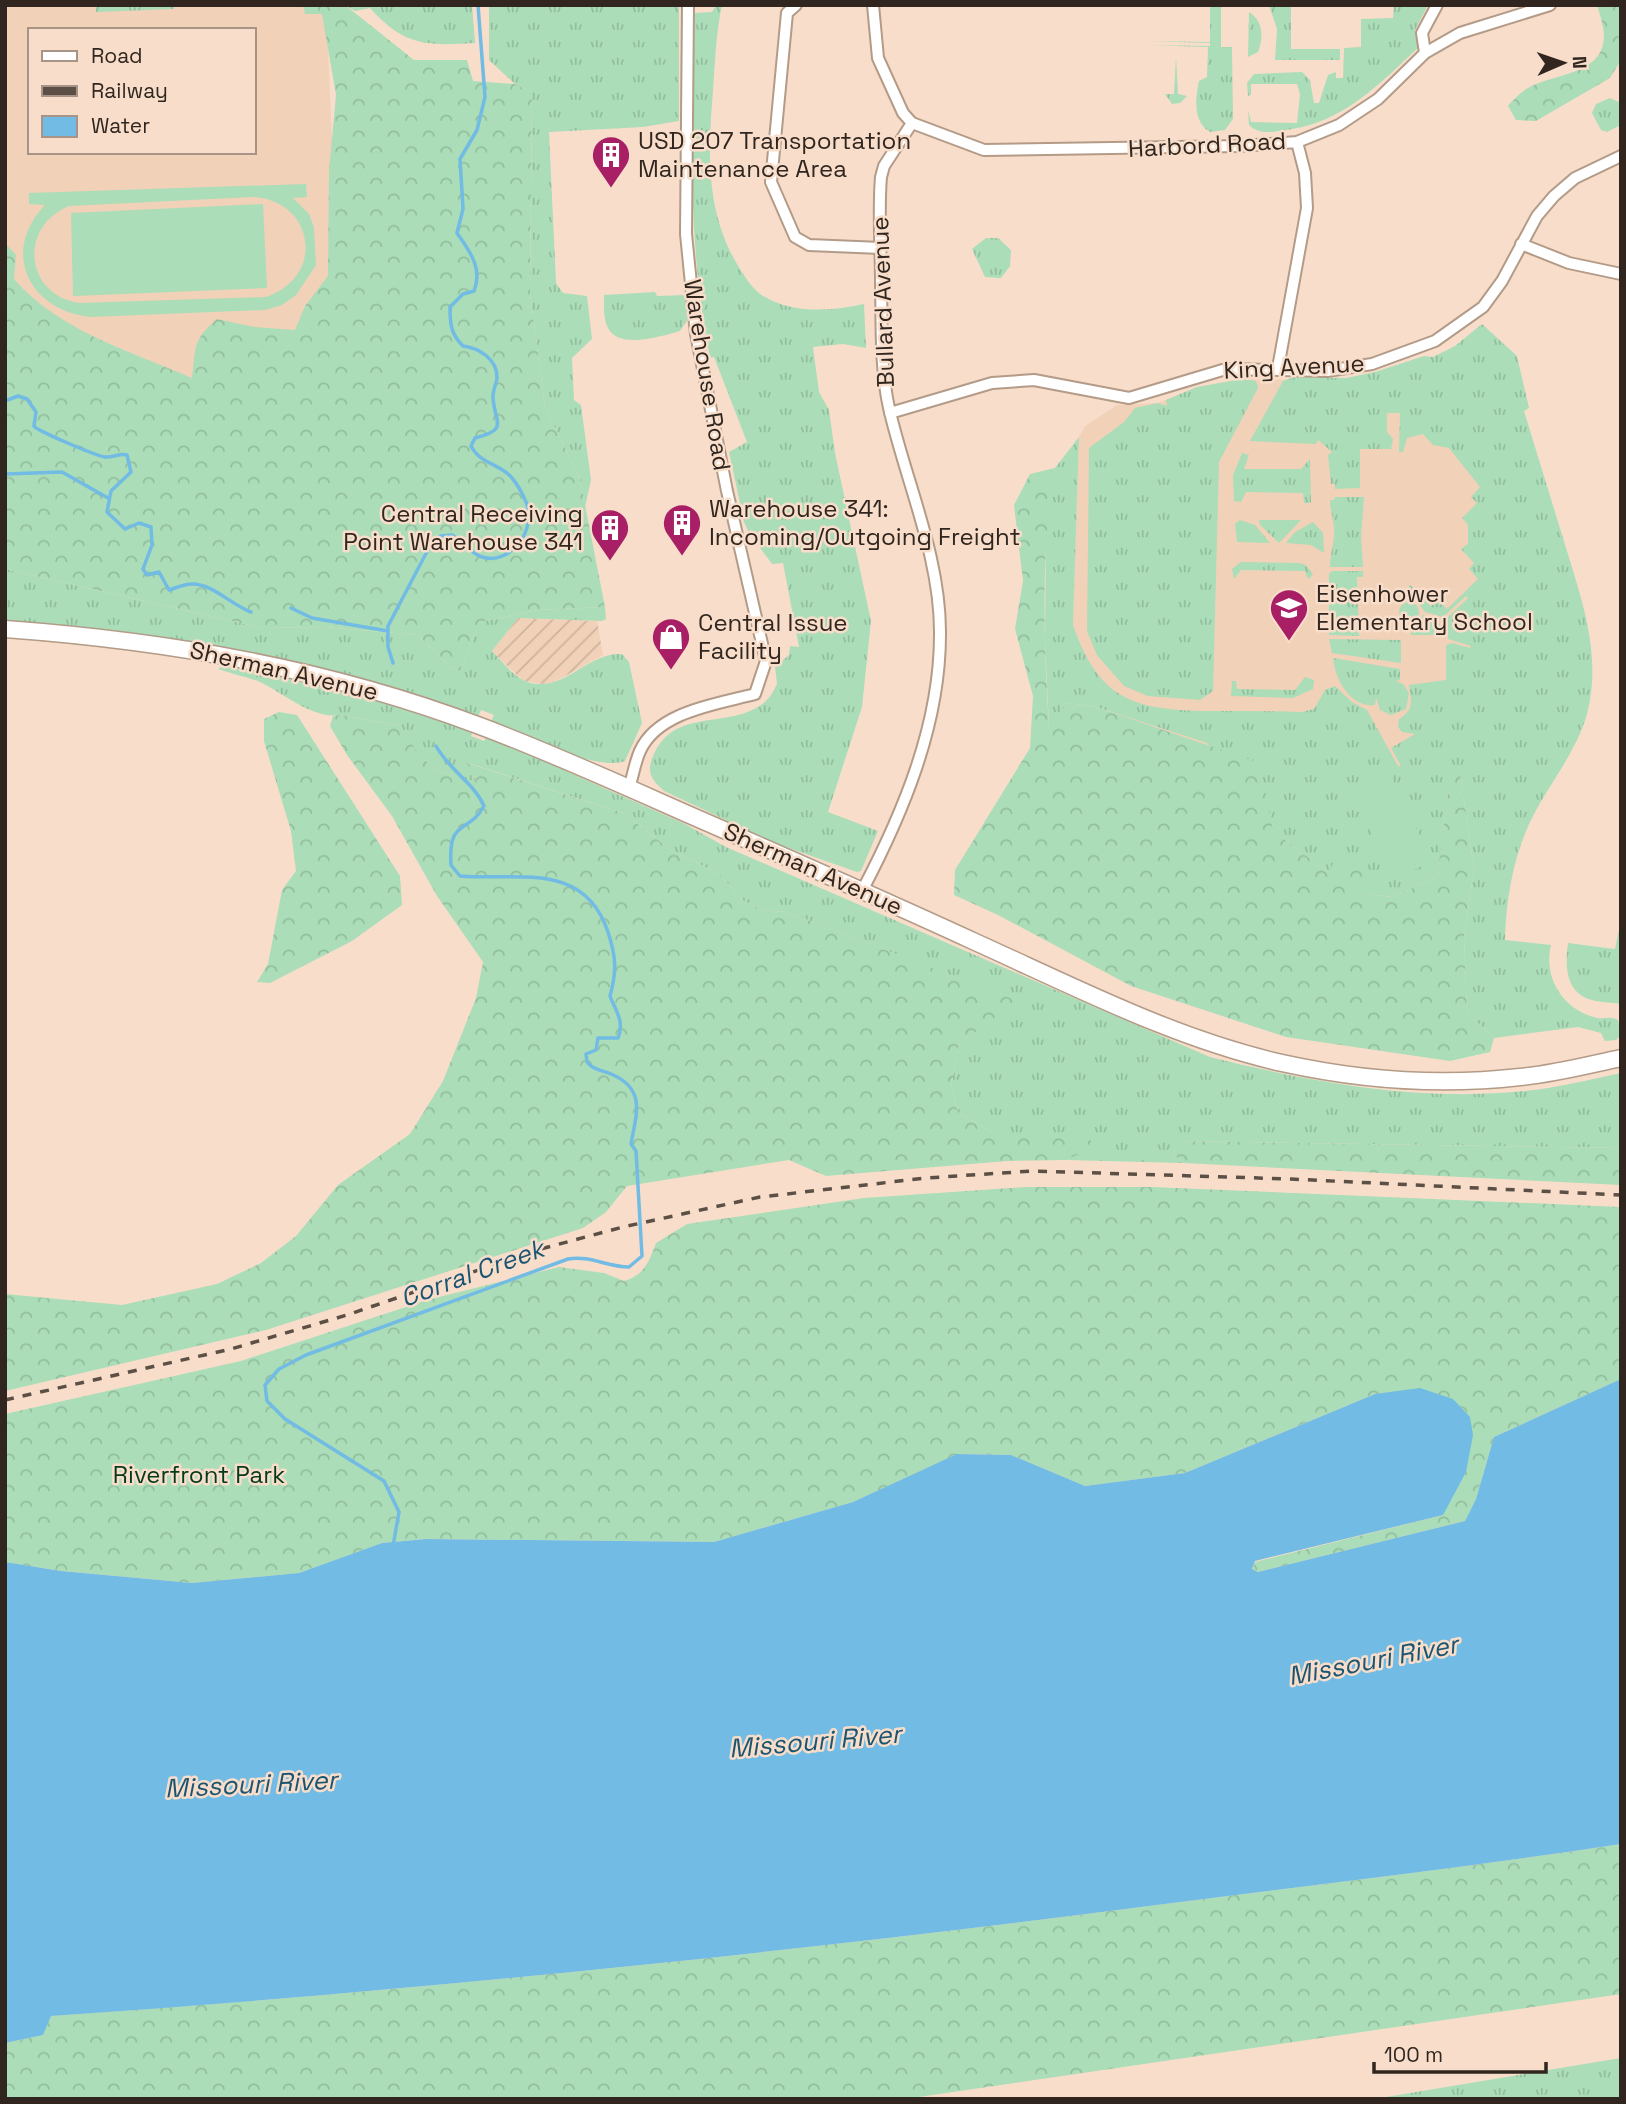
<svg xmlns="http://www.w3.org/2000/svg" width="1626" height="2104" font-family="'Space Grotesk',sans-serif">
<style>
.industrial{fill:url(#industrial-furrows)}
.built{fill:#f1d1b8;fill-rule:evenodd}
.grass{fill:url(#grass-tufts)}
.forest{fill:url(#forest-crowns)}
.pitch{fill:#abddb8;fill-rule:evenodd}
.water{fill:#71bbe4}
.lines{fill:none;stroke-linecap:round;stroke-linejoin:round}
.stream{stroke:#71bbe4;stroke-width:3.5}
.street-casing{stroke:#b39b88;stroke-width:14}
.secondary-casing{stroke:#b39b88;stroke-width:19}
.street{stroke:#fff;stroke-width:10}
.secondary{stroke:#fff;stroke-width:16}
.rail{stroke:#5c4f45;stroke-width:3.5;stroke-dasharray:9 9;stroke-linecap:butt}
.labels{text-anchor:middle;stroke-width:5;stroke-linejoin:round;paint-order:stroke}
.poi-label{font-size:24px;fill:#30261f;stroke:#f8deca;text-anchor:start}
.street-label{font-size:24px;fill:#30261f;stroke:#f8deca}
.park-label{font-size:24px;fill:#043a1c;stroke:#f8deca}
.water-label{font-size:26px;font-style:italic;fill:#1c5572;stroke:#f8deca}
</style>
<defs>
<pattern id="industrial-furrows" width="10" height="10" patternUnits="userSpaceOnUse" patternTransform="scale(1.75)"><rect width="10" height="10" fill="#f1d1b8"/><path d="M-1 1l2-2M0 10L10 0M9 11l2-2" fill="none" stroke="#cfb39e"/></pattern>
<pattern id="grass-tufts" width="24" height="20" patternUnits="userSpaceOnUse" patternTransform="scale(1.75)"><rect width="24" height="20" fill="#abddb8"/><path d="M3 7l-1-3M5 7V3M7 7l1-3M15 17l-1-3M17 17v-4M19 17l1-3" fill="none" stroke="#93be9e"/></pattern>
<pattern id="forest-crowns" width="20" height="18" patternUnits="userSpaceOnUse" patternTransform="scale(1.75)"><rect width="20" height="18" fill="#abddb8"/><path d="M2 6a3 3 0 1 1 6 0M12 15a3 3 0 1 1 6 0" fill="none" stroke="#93be9e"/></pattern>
</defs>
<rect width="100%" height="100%" fill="#f8deca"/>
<path class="industrial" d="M518 618 597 621 603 655 549 685 523 681 492 651Z"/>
<path class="built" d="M5 5H326L339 292 315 349 183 400 5 332ZM30 30H254V152H30Z
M1242 379 1345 381 1523 479 1443 881 1130 727 1087 689 1073 625 1079 437 1085 426 1117 405 1158 403 1197 387Z"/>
<path class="grass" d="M96 5H174V9L96 12Z
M345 5H472L475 43C426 46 404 46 370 8L355 11Z
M489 5H679V121L643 127 549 132 556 283 563 293 587 296 592 339 572 358 574 400 581 405 591 480 585 507 580 479 545 407 530 293 532 93 515 84 489 60Z
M716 5H722C716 33 715 62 713 90 708 154 705 213 740 269 746 279 755 292 765 297 794 314 832 311 864 304L866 348 843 344 813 347 819 392 829 410 835 453 871 621 862 707 828 812 878 831 861 871 857 872 777 844 664 791C650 779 646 771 654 754 675 708 726 729 761 705 769 700 773 692 777 684L775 667 789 655 790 646 799 647 783 563 772 564 749 533 744 522 729 452 747 442 714 357 710 358C687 244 691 128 695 13L712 12Z
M1210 5H1221V47H1232L1233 119 1225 130 1210 132C1193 122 1195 99 1199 81L1207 77 1208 47 1145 45 1210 46V43L1144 41 1210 42Z
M1269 5H1291V49H1340V60H1275L1277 29Z
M1394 5H1428L1415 30 1418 48C1378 85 1343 123 1286 130 1273 132 1259 135 1249 125L1248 110 1251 122 1297 123 1300 94 1297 84H1251V95L1248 96 1247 83 1254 74 1302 72 1310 80 1314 103H1319L1328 75 1336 72V78H1343L1344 48 1361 47V19L1393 18Z
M1249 12C1263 21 1264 36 1258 52L1248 57Z
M1176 57 1178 94 1187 96 1180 103 1172 104 1165 94H1174Z
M1610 98 1621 103V125L1607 132 1601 130 1592 113 1596 104Z
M986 238H998L1011 250 1010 266 1001 278 985 277 972 249Z
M655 292 657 296 686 295 689 317 680 331C662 336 619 350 608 328 603 318 604 305 604 295Z
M1482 324 1517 356 1529 408 1524 411C1537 453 1550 496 1563 538 1580 595 1603 653 1587 714 1576 753 1548 785 1530 822 1513 858 1506 900 1505 940L1551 945C1543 978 1563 1010 1597 1018 1605 1019 1610 1016 1618 1020L1621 1035 1616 1040 1605 1041 1601 1033 1578 1027 1494 1038 1467 1013 1464 937 1474 869 1460 773 1449 787 1437 877 1393 897 1365 894 1330 874 1273 831 1207 743 1093 706 1067 703 1049 729 1045 640 1046 521 1055 468 1079 437 1073 625C1099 701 1135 710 1210 711 1241 711 1271 711 1302 712L1314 709 1325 690 1335 686 1352 702 1367 710 1398 766H1401L1391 748 1415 734 1402 732 1398 727 1399 719C1415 710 1411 700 1409 685L1446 680V645L1452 643 1470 648 1471 646 1448 639V617L1468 598 1466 596 1443 617 1425 612 1416 600 1402 598 1397 589H1406L1410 585 1431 606 1438 600 1447 609 1478 579 1469 569 1474 563 1461 549 1468 544V524L1462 518 1477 503 1471 497 1480 487 1449 448 1433 445 1423 434 1407 438 1403 452H1399L1400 413H1387V432L1393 439 1391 449H1360V488L1335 489V484H1331L1328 455 1332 452 1318 440 1316 444 1250 441 1283 381 1294 377 1346 378 1375 372 1424 356 1433 357 1455 346Z
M1242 379 1256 381 1258 388 1219 462 1213 691 1200 700 1148 696 1124 686 1097 655 1087 631 1089 448 1124 422 1135 408 1158 403 1167 406 1166 400 1197 387Z
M1242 453 1249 455 1244 469H1301L1310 459 1311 503H1304L1303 493 1246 492 1241 502 1234 501 1233 475Z
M1335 497H1364L1361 537 1363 567H1330C1330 554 1334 545 1334 533 1335 523 1330 512 1330 500H1334Z
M1240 520 1255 525 1270 543 1237 542 1235 524Z
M1259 520H1301L1279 543 1260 525Z
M1313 522 1323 533 1324 553 1311 545 1286 543 1295 532Z
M1241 562 1299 563 1306 565 1313 575 1308 579 1305 571 1241 570 1234 579 1232 569Z
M5 569 262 628 325 627 418 635 450 667 460 671 479 622 538 610 605 607 606 619 602 621 518 618 492 651C501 660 513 676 525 681 562 696 586 652 622 654L629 662 642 723 625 761C595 772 522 734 491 721L494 715 481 710 478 717C324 662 168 633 5 621Z
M1332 571H1363V577H1357L1359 636 1329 635V574Z
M1399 612a10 10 0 1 1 20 0a10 10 0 1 1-20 0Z
M1423 615 1438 620 1444 635H1411L1412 627Z
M1329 639 1401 640V663L1332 653Z
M1333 658 1400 669V680L1395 681 1403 684 1409 693 1406 709 1391 715 1380 710 1376 697 1375 705C1350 708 1335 679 1333 658Z
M227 662 384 701 473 731 471 736 484 741 487 736 685 824 726 847 1210 1057C1319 1084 1435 1105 1548 1088 1572 1084 1596 1078 1621 1073V1148L1177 1141 1174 1154 1182 1163 1066 1160 1095 1145 993 1133 958 1112 951 1087 959 1044 1017 1001 787 912 761 910 744 901 719 874 671 850 623 813 468 763 477 782C434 774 422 764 401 726L340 715C314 720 283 693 260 682 247 677 232 674 218 669Z
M1305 677 1314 680 1313 689 1293 698 1231 696 1232 681H1236L1237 689 1295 690Z
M1621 919V1004C1612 1002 1601 1003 1592 1000 1565 993 1565 965 1568 943L1615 949Z
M1621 2058V2099H1374Z"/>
<path class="forest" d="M303 5H345L414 60H467L473 81 515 84 532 93 530 293 545 407 580 479 605 607 538 610 479 622 460 671 450 667 418 635 325 627 262 628 5 569V243L16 255 14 279C59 331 130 351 192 378 196 349 191 341 217 319L254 327 295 330 305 306 328 276 329 171 336 95 322 14H305Z
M1597 5H1621V60L1610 78 1536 121 1516 120 1508 106C1514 99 1521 92 1528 88 1550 75 1593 75 1602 48 1607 34 1601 19 1597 5Z
M1055 468C1040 553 1044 641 1049 728L1067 703 1093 706 1260 763 1273 831 1329 873 1333 863 1361 870 1365 894 1393 897 1437 877 1449 787 1452 776 1460 773 1474 869 1464 937 1467 1013 1494 1038 1490 1052 1450 1061 1286 1037 1131 986 998 915 954 895 955 870 1030 748 1033 696 1015 629 1023 581 1014 505 1030 474Z
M279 712 297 715 400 876 402 905 352 941 270 983 257 982 268 964 282 890 296 871 291 831 264 741V719Z
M340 715 401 726C422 763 434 775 477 781L467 763 623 813 671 850 719 874 744 901 761 910 787 912 1018 1001 959 1044 951 1087 958 1112 993 1133 1087 1137 1096 1146 1066 1160 1007 1161 826 1176 789 1160 627 1186 606 1212 583 1228 266 1330 5 1391V1294L122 1305 217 1284 261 1263 296 1236 338 1185 410 1134 443 1081 476 998 483 962 437 896 392 816 347 755 330 726 333 716Z
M1176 1141 1621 1148V1185L1182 1163 1174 1154Z
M1026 1187H1152L1621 1207V1379L1494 1437 1476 1499 1465 1521 1258 1572 1252 1569 1255 1562 1443 1515 1375 1394 1185 1473 1085 1486 1011 1455 958 1454 853 1502 714 1542 426 1539 382 1543 299 1573 192 1583 61 1571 5 1562V1414L241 1361 427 1300 559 1267 604 1273 624 1281C644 1275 649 1262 656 1243L687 1224 864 1198Z
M1621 1844V1994L905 2099H5V2043L43 2035 50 2016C431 1990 810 1950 1188 1901 1332 1883 1477 1866 1621 1844Z"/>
<path class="pitch" d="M306 184 307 197 293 198 309 214 314 228 316 265 296 295 282 305 265 310 90 317C29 310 0 252 45 205L29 204V193ZM252 197C315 200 326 277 266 297L79 303C25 295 18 227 69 206Z
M263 204 267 288 73 296 71 213Z
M1390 775 1432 861 1394 880 1352 794Z"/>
<path class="water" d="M1621 1379V1844C1477 1866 1332 1883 1188 1901 810 1950 431 1990 51 2016L43 2035 5 2043V1562L61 1571 192 1583 299 1573 382 1543 426 1539 714 1542 853 1502 957 1454 1011 1455 1085 1486 1185 1473 1375 1394 1420 1388 1453 1399 1470 1417 1473 1435 1466 1472 1443 1515 1255 1561 1252 1569 1258 1572 1465 1521 1476 1499 1494 1437Z"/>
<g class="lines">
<path class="stream" d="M5 401 18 396 27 399 36 412 34 426C37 431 97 456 105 457 113 458 119 453 127 455L131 472 111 491 107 512 125 529 139 523 151 527 152 545 143 569 147 575 159 572 169 590C176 588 184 584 191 584 212 583 231 605 251 612
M5 474 62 472 108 498
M291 608 312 618 388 631
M393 663 388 647V626L432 542 441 536 452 535C460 541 472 554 482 557 510 566 538 529 526 502 523 495 518 485 512 478 501 464 480 464 471 446L475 438C509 429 495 424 493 398 492 391 497 384 497 377 497 359 479 348 463 346 451 334 450 325 450 307L463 294 474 291C483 268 470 252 457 233L463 209 460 159 477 130 485 97 478 5
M393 1546 399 1512 384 1481 285 1419 267 1401 265 1385 279 1369 306 1355 568 1259C590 1255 607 1267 629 1267L642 1256 636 1151 631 1144C636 1115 647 1089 611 1074 602 1070 593 1070 587 1062L586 1054 596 1050 598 1038H618C625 1021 615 1010 610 996 617 971 616 956 608 932 584 860 517 881 460 876L451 865C448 817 468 835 484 806 475 784 450 771 436 746"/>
<g class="street-casing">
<path id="street" d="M796 5 787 13 771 182 795 237 809 245 881 248
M873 5 878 58 903 113 912 123 984 150 1240 146 1297 142 1339 125 1378 99 1425 53 1460 33 1550 5
M1425 53 1422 33 1437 5
M1521 244 1569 263 1621 274
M1278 368 1307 208 1305 173 1297 142
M890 413 992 383 1034 380 1129 398 1226 369 1327 371 1372 364 1435 341 1483 307 1502 281 1537 216 1554 196 1575 178 1621 156
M629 788C633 776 635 762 640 751 658 711 718 704 755 694L766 661 727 491 696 334 686 234 688 5
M862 891C903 813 940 725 940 635 941 558 906 482 889 408 880 367 882 325 881 282 881 247 878 212 881 177L884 166 912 123"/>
</g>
<g class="secondary-casing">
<path id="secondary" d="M5 629C168 641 327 668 480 726 552 753 622 785 692 816 786 857 880 898 973 941 1073 986 1175 1039 1282 1063 1359 1080 1442 1086 1520 1077 1554 1074 1588 1065 1621 1058"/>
</g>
<use href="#street" class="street"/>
<use href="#secondary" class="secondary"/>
<path class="rail" d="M5 1400 231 1349 347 1315 537 1250 623 1227 760 1197 926 1178 1033 1171 1291 1179 1621 1195"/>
</g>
<defs>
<g id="building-pin" transform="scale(2.0125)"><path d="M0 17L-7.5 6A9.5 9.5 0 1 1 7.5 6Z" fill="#a81f65" stroke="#f8deca"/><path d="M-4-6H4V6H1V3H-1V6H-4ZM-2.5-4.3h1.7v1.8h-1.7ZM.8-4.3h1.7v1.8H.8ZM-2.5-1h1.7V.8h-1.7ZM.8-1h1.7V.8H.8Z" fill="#fff"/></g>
<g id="school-pin" transform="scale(2.0125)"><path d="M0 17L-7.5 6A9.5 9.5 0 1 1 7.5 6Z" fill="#a81f65" stroke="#f8deca"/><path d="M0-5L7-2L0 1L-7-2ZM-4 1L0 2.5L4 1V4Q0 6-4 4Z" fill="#fff"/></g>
<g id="shop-pin" transform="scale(2.0125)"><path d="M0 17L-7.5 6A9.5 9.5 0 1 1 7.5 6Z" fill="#a81f65" stroke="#f8deca"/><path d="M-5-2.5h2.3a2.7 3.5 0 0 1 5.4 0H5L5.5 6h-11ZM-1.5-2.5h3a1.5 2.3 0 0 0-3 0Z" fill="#fff"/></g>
</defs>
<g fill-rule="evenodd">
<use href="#building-pin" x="611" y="155"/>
<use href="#building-pin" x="682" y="523"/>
<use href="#building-pin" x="610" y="528"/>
<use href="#school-pin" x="1289" y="608"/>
<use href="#shop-pin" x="671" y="637"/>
</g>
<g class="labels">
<g class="poi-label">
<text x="638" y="149">USD 207 Transportation<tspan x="638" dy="28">Maintenance Area</tspan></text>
<text x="709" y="517">Warehouse 341:<tspan x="709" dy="28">Incoming/Outgoing Freight</tspan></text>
<text x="583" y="522" text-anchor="end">Central Receiving<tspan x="583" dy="28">Point Warehouse 341</tspan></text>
<text x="1316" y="602">Eisenhower<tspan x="1316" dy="28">Elementary School</tspan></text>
<text x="698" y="631">Central Issue<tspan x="698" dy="28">Facility</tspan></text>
</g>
<g class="street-label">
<text transform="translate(1207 145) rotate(-3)" y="8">Harbord Road</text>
<text transform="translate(883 302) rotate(-92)" y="8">Bullard Avenue</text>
<text transform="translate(1294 367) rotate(-3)" y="8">King Avenue</text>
<text transform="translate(707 375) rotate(81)" y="8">Warehouse Road</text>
<text transform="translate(284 671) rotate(13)" y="8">Sherman Avenue</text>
<text transform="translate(813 869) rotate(24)" y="8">Sherman Avenue</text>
</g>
<g class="park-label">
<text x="199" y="1483">Riverfront Park</text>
</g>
<g class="water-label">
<text transform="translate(472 1273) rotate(-20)" y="9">Corral Creek</text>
<text transform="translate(1373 1660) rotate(-11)" y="9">Missouri River</text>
<text transform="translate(815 1741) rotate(-5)" y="9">Missouri River</text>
<text transform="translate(251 1784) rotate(-3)" y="9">Missouri River</text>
</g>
</g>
<rect width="1626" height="2104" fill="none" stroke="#30261f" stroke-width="14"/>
<rect x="28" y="28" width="228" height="126" fill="#f8deca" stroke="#a89486" stroke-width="2"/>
<rect x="42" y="51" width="35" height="10" fill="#ffffff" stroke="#a89486" stroke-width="2"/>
<text x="91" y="63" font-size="21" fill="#30261f">Road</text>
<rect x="42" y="86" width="35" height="10" fill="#5c4f45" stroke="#a89486" stroke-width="2"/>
<text x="91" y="98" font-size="21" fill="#30261f">Railway</text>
<rect x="42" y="116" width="35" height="21" fill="#71bbe4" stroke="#a89486" stroke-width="2"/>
<text x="91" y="133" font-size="21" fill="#30261f">Water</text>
<g transform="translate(1563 63) rotate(88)" stroke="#f8deca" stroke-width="5" paint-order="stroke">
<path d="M0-5L12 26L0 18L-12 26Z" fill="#30261f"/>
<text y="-10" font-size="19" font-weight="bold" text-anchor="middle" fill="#30261f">N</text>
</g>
<path d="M1374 2062v10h172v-10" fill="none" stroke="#30261f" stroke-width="3.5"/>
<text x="1384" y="2062" font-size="21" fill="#30261f" stroke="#f8deca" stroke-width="5" paint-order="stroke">100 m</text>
</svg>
